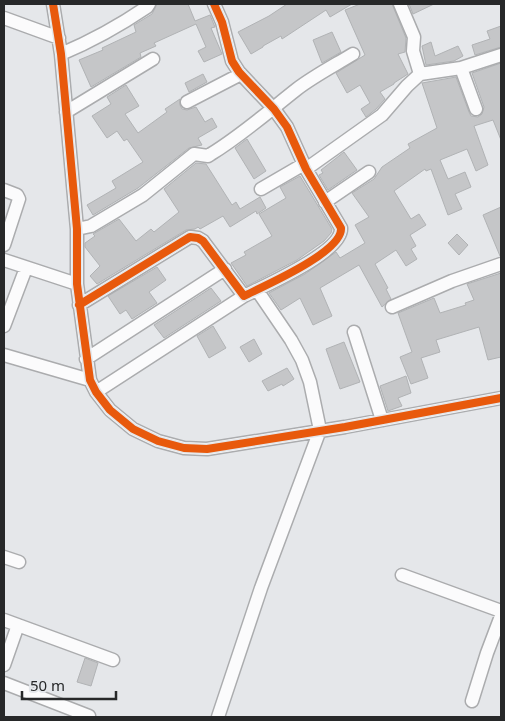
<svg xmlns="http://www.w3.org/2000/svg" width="505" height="721" font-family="'Noto Sans',sans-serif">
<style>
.building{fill:#c5c6c8;stroke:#b1b3b5}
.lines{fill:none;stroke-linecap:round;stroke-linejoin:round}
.street-casing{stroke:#abacae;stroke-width:15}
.street{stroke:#fbfbfc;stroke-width:12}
.cycleway-casing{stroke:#e4e7eb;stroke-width:11}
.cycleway{stroke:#e8590c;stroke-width:8}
</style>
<rect width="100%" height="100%" fill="#e5e7ea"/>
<path class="building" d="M157 4H188L195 21 210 15 215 27 211 28 222 54 204 62 198 51 206 47 196 24 154 43 156 46 140 53 141 57 91 87 79 60 103 50 102 48 136 32 134 25 152 14Z
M287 4H352L330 17 326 10 282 39 281 36 263 46V47L251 54 238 32 269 16Z
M360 4H392L406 38 405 52 398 54 408 74 394 83V84L380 92 385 99 376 109 366 117 361 109 370 103 360 85 347 93 336 73 365 55 345 10Z
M409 4H434L413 14Z
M501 26V47L475 55 472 45 490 39 487 31Z
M332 32 341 52 322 63 313 40Z
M431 42 435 56 458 46 463 56 454 61 426 65 422 46Z
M501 63V140L493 120 474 126 488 165 476 171 467 149 440 160 448 179 465 172 471 187 455 194 462 209 448 215 431 169 426 171 425 169 394 191 411 219 419 214 426 225 410 235 416 246 411 249 417 259 406 266 396 250 375 264 388 288 386 289 391 299 382 307 359 265 320 288 332 316 313 325 300 298 281 310 269 293 305 274 336 252 340 258 365 243 355 225 369 217 352 193 374 179 382 167 410 148 408 144 437 128 422 83 456 77 469 112 471 116 478 117 482 114 484 107 472 73Z
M203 74 207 82 189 92 185 83Z
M126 85 139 106 125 114 138 133 167 112 165 109 180 99V105L182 109 187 110 196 107 205 122 212 118 217 127 198 138 202 145 189 148 138 188 93 215 87 205 116 188 112 181 143 162 127 139 124 141 117 131 107 138 92 116 111 104 107 97Z
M247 139 266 171 254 179 235 148Z
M344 152 357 170 328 190 319 175 323 173 321 170Z
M196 163 206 164 232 205 236 202 240 209 260 197 266 208 257 214 256 211 230 227 223 216 200 229 198 227 195 229 186 230 97 284 90 276 100 266 85 247V243L95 236 93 234 119 219 136 241 151 229 154 232 179 212 164 189Z
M300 176 332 229 331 233 324 241 297 260 247 286 231 263 246 255 244 252 272 236 259 214 286 198 280 187Z
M501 207V256H500L483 215Z
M457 234 468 245 459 255 448 243Z
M157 267 166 280 149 292 157 303 132 319 126 310 120 314 108 296Z
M501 273V357L488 360 479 327 436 340 440 352 421 358 428 378 411 384 400 357 412 352 398 313 434 298 440 313 466 305 465 303 474 300 467 284Z
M211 288 221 301 164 338 154 325Z
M213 326 226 348 209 358 197 336Z
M254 339 262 354 249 362 240 347Z
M344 342 360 382 340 389 326 349Z
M287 368 294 379 283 386 282 384 268 391 262 381Z
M406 376 411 393 398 398 402 406 388 411 380 386Z
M85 658 98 663 91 686 77 682Z"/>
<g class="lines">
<g class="street-casing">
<path id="street" d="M53 4 61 54 77 229V284L90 380 96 392 110 410 133 429 158 441 184 448 207 449 345 427 501 398
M4 18 59 38
M61 54C92 41 119 26 147 7L149 4
M420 74 461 68
M187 102 241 74
M476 109 461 68 501 55
M66 112 153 59
M306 169 382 115 407 86 420 74 413 51 414 37 400 4
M261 189 304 164
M4 190 17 195 19 199 4 245
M325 202 369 172
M77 229 91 226 143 195 194 154 208 156 211 154C242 135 269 111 297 89 314 76 335 65 353 54
M4 260 77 284
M79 305 190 237 198 238 203 241 244 296C264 286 343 252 341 228L306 169 287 127 274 109 239 72 232 61 222 22 214 4
M392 307 452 281 501 264
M4 326 26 268
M354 332 382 420
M4 355 90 380
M86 359 225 269
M96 392 244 296
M4 557 19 562
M402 575 501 611
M4 620 113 660
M4 665 18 625
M4 683 89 716
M472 701 487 653 501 616
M218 717 261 588 320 430 310 382 302 360 291 340 257 290"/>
</g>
<use href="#street" class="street"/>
<g class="cycleway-casing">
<path id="cycleway" d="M53 4 61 54 77 229V284L90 380 96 392 110 410 133 429 158 441 184 448 207 449 345 427 501 398
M79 305 190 237 198 238 203 241 244 296C264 286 343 252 341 228L306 169 287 127 274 109 239 72 232 61 222 22 214 4"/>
</g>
<use href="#cycleway" class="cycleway"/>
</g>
<rect width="505" height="721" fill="none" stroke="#272829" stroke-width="10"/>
<path d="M22 691v8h94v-8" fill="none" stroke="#272829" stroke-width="2.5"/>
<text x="30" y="691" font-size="15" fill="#272829" stroke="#e4e7eb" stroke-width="4" paint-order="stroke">50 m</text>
</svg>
